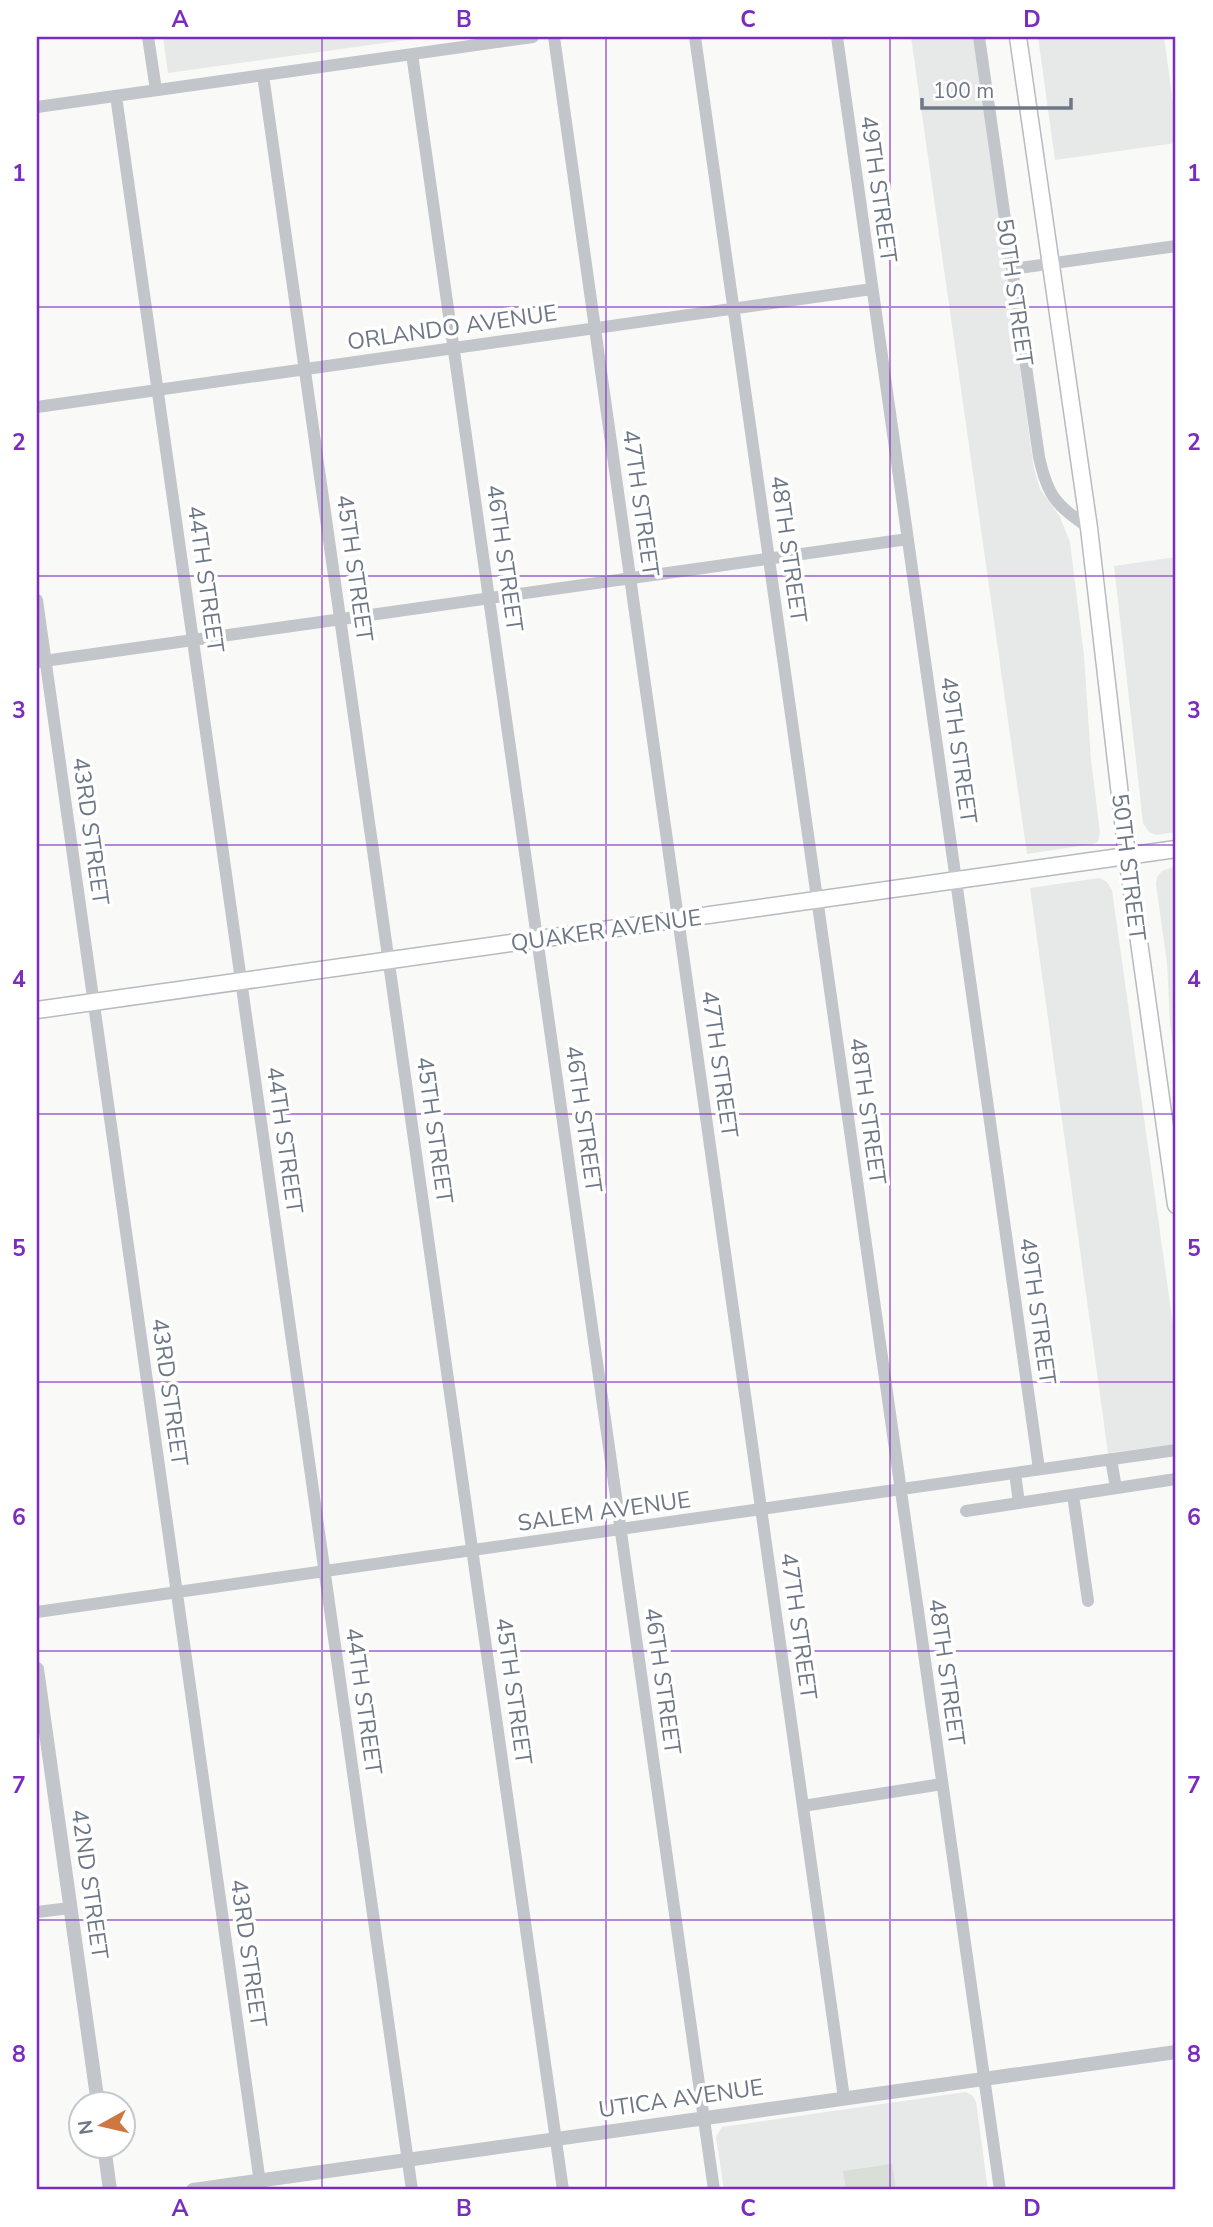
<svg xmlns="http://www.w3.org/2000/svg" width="1213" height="2227" font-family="'Nunito Sans',sans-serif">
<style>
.built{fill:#e7e8e8}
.green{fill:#d9ded7}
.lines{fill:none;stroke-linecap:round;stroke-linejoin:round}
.secondary-casing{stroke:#b7babf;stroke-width:19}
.minor{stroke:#c2c5c9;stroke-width:12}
.tertiary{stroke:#c2c5c9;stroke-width:14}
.secondary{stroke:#fff;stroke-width:16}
.grid{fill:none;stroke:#7b2cbf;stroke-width:2;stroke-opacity:0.55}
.labels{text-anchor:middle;stroke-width:7;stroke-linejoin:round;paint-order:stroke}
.street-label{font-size:23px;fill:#6d7785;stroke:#fff}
.neatline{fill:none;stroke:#7b2cbf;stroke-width:2.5}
.grid-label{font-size:23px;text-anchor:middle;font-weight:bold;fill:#7b2cbf}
</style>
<rect width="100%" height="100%" fill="#f9f9f8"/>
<path class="built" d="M163 37H428L168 73Z
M911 37H974L1034 469 1040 489 1060 517 1070 542 1084 655 1091 760 1100 833 1098 842 1093 844 1027 854Z
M1038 37H1164L1176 125V143L1055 160Z
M1176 557V832L1156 835 1149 832 1143 823 1114 566Z
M1176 866V1068L1170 1024 1167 963 1156 884 1157 877 1162 871Z
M1099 878 1106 881 1112 890 1176 1346V1444L1108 1453 1030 888Z
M966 2092 973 2096 976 2102 988 2190H724L716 2137 722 2127Z"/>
<path class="green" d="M892 2164 896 2190H846L843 2171Z"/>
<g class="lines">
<g class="secondary-casing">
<path id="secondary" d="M1018 37 1089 528 1127 856 1176 1205
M37 1010 1176 849"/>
</g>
<path class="minor" d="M148 37 156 90
M554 37 844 2098
M695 37 1000 2190
M837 37 1039 1469
M979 37 1039 457C1048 498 1056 504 1089 528
M412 54 714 2190
M263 75 563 2190
M116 96 412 2190
M37 107 533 37
M1012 269 1176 246
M37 407 872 289
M37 600 261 2190
M37 662 908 539
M1111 1459 1116 1488
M1015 1473 1019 1503
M1073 1495 1088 1601
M966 1511 1176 1479
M37 1612 1176 1450
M803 1806 942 1784
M37 1912 70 1908"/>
<path class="tertiary" d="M37 1669 98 2104
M104 2146 110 2190
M193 2190 1176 2052"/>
<use href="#secondary" class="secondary"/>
</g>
<path class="grid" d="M322 37V2190M606 37V2190M890 37V2190M37 307H1176M37 576H1176M37 845H1176M37 1114H1176M37 1382H1176M37 1651H1176M37 1920H1176"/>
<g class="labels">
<g class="street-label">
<text transform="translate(879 189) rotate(82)" y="8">49TH STREET</text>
<text transform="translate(1015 292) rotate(82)" y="8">50TH STREET</text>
<text transform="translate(452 327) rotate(-8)" y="8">ORLANDO AVENUE</text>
<text transform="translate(641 503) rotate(82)" y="8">47TH STREET</text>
<text transform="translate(789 549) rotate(82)" y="8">48TH STREET</text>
<text transform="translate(505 558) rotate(82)" y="8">46TH STREET</text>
<text transform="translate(355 568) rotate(82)" y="8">45TH STREET</text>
<text transform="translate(206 579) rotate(82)" y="8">44TH STREET</text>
<text transform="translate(959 750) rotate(82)" y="8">49TH STREET</text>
<text transform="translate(91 831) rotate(82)" y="8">43RD STREET</text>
<text transform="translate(1129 867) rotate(83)" y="8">50TH STREET</text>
<text transform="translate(606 930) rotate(-8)" y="8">QUAKER AVENUE</text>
<text transform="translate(720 1064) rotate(82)" y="8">47TH STREET</text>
<text transform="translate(868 1111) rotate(82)" y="8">48TH STREET</text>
<text transform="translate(584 1119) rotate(82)" y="8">46TH STREET</text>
<text transform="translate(435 1130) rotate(82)" y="8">45TH STREET</text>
<text transform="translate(285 1140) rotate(82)" y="8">44TH STREET</text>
<text transform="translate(1038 1311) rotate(82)" y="8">49TH STREET</text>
<text transform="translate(170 1392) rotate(82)" y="8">43RD STREET</text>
<text transform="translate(604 1511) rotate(-8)" y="8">SALEM AVENUE</text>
<text transform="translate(799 1626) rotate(82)" y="8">47TH STREET</text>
<text transform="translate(947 1672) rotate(82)" y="8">48TH STREET</text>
<text transform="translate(663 1681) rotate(82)" y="8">46TH STREET</text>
<text transform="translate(514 1691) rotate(82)" y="8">45TH STREET</text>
<text transform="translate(364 1701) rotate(82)" y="8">44TH STREET</text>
<text transform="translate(90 1884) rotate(82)" y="8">42ND STREET</text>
<text transform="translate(249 1953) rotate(82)" y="8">43RD STREET</text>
<text transform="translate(681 2098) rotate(-8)" y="8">UTICA AVENUE</text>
</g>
</g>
<rect width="1213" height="2227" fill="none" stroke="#ffffff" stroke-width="77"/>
<g transform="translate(102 2125) rotate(262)"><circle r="33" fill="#ffffff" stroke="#c5c9ce" stroke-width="2"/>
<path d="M0-5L12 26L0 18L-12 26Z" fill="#ce7743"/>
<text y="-10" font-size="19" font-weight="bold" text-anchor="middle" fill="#6d7785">N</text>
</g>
<path d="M922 98v10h149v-10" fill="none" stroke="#6d7785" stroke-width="3.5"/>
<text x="933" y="98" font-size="21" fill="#6d7785" stroke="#ffffff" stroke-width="5" paint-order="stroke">100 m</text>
<rect x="38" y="38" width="1136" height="2150" class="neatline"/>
<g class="grid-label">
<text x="180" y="27">A</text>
<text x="464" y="27">B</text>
<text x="748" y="27">C</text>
<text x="1032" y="27">D</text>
<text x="19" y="181">1</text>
<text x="1194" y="181">1</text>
<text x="19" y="450">2</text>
<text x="1194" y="450">2</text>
<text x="19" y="718">3</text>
<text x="1194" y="718">3</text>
<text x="19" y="987">4</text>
<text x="1194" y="987">4</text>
<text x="19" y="1256">5</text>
<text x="1194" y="1256">5</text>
<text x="19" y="1525">6</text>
<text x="1194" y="1525">6</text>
<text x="19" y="1793">7</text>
<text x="1194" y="1793">7</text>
<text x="19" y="2062">8</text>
<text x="1194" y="2062">8</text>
<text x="180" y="2216">A</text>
<text x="464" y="2216">B</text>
<text x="748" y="2216">C</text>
<text x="1032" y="2216">D</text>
</g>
</svg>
